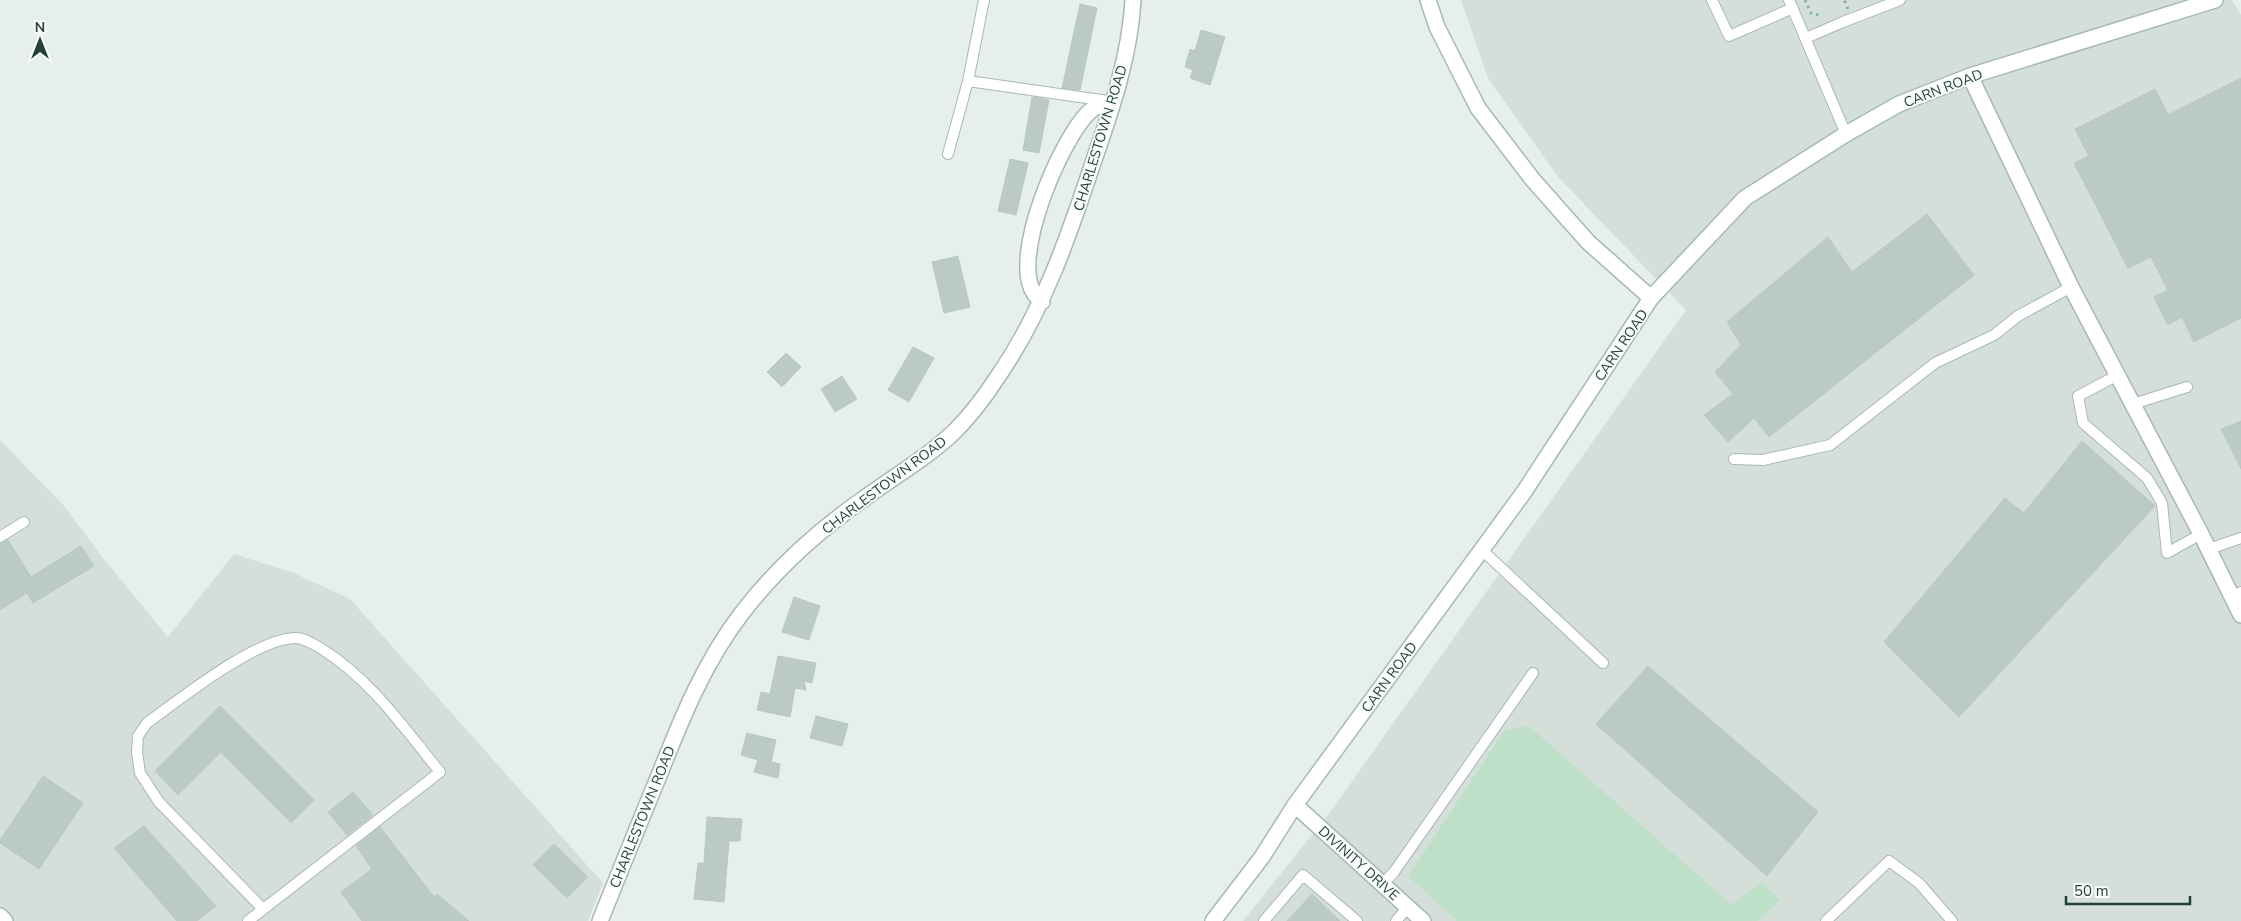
<svg xmlns="http://www.w3.org/2000/svg" width="2241" height="921" font-family="'Nunito Sans',sans-serif">
<style>
.built{fill:#d4dfda}
.green{fill:#bfe0c8}
.building{fill:#bbcac4;stroke:#b8c9c2}
.lines{fill:none;stroke-linecap:round;stroke-linejoin:round}
.lane-casing{stroke:#a8b8b2;stroke-width:12}
.street-casing{stroke:#a8b8b2;stroke-width:18}
.secondary-casing{stroke:#a4bbb3;stroke-width:18}
.path{stroke:#86b3a5;stroke-width:3;stroke-dasharray:2.5 4;stroke-linecap:butt}
.lane{stroke:#fff;stroke-width:10}
.street{stroke:#fff;stroke-width:15}
.secondary{stroke:#fff;stroke-width:15}
.labels{text-anchor:middle;stroke-width:4;stroke-linejoin:round;paint-order:stroke}
.street-label{font-size:14px;fill:#24423a;stroke:#f7fbf9}
</style>
<rect width="100%" height="100%" fill="#e6efeb"/>
<path class="built" d="M1461 0H2232L2241 15V921H1243L1331 811 1686 310 1558 177 1488 78Z
M0 440 64 506 103 558 168 637 234 554 294 573 350 599 603 883 588 921H0Z"/>
<path class="green" d="M1529 726 1732 905 1761 882 1780 900 1758 921H1457L1408 876 1505 730Z"/>
<path class="building" d="M1080 4 1097 8 1080 90 1062 88Z
M1201 30 1225 37 1210 85 1190 78 1193 70 1185 67 1190 49 1195 51Z
M2241 78V318L2194 342 2182 317 2168 325 2154 297 2168 290 2151 257 2128 268 2074 163 2089 156 2075 129 2155 89 2168 115Z
M1032 97 1049 100 1039 153 1023 150Z
M1010 159 1028 163 1016 215 998 211Z
M1927 214 1974 275 1769 437 1754 418 1728 442 1704 415 1733 394 1715 372 1741 345 1727 322 1828 237 1852 272Z
M958 256 970 307 944 313 932 262Z
M913 347 934 358 909 402 888 390Z
M786 353 801 367 782 387 767 372Z
M842 376 857 399 835 412 821 389Z
M2241 421V469L2221 429Z
M2082 441 2155 506 1959 717 1884 642 2005 498 2024 513Z
M8 540 31 577 81 546 94 566 33 603 27 593 0 610V544Z
M794 597 820 606 809 640 782 632Z
M778 656 816 663 812 683 804 681 806 690 795 688 790 717 757 710 761 692 770 694Z
M1648 666 1818 812 1767 876 1596 724Z
M220 706 314 800 291 823 221 752 178 795 155 771Z
M816 716 848 724 842 746 810 738Z
M747 733 776 740 771 762 780 764 778 778 754 772 758 760 741 755Z
M43 776 83 803 39 869 0 843V840Z
M353 792 373 815 347 835 328 812Z
M707 817 742 819 740 841H729L724 902 694 899 698 863H704Z
M144 826 216 906 197 921H177L114 848Z
M380 827 434 897 437 894 469 921H362L341 892 372 869 356 846Z
M554 844 588 877 567 898 533 865Z
M1312 894 1340 921H1287Z"/>
<g class="lines">
<g class="lane-casing">
<path id="lane" d="M1712 0 1729 36 1793 8
M1789 0 1846 134
M1806 38 1843 22 1900 0
M968 81 1108 101
M948 154 968 81 984 0
M2118 375 2078 396 2083 423 2147 478 2162 503 2167 553 2201 534
M2133 404 2187 387
M1734 459 1763 460 1830 445 1935 363 1994 335 2018 316 2071 287
M0 537 24 522
M2209 549 2241 538
M1482 550 1603 663
M2232 596 2241 592
M1382 885 1394 872 1533 673
M248 921 440 772C404 728 371 680 322 649 315 645 303 637 294 638 254 640 180 699 147 723L138 736 137 752 140 773 159 802 263 909
M1264 921 1303 875 1357 921
M1396 921 1408 907
M1826 921 1889 861 1919 883 1952 921"/>
</g>
<g class="street-casing">
<path id="street" d="M1970 76 2071 287 2201 534 2241 615
M1042 302C1039 299 1036 296 1034 293 1010 257 1061 139 1089 112 1096 105 1105 104 1113 102
M1295 805 1423 921
M0 916 5 921
M600 921C619 874 638 826 658 778 681 720 704 662 742 613 775 570 818 531 862 500 893 477 927 458 955 431 972 414 986 395 999 375 1044 309 1069 235 1094 160 1112 108 1130 55 1133 0"/>
</g>
<g class="secondary-casing">
<path id="secondary" d="M1428 0 1437 27 1478 108 1533 180 1588 242 1651 298
M1213 921 1262 857 1295 805 1524 492 1651 298 1745 198 1846 134 1899 104 1970 76 2215 0"/>
</g>
<path class="path" d="M1805 0 1811 13 1822 16
M1848 9 1845 2 1849 0"/>
<use href="#lane" class="lane"/>
<use href="#street" class="street"/>
<use href="#secondary" class="secondary"/>
</g>
<g class="labels">
<g class="street-label">
<text transform="translate(1943 88) rotate(-21)" y="5">CARN ROAD</text>
<text transform="translate(1100 138) rotate(-73)" y="5">CHARLESTOWN ROAD</text>
<text transform="translate(1621 345) rotate(-56)" y="5">CARN ROAD</text>
<text transform="translate(884 485) rotate(-37)" y="5">CHARLESTOWN ROAD</text>
<text transform="translate(1389 677) rotate(-54)" y="5">CARN ROAD</text>
<text transform="translate(642 817) rotate(-68)" y="5">CHARLESTOWN ROAD</text>
<text transform="translate(1359 863) rotate(42)" y="5">DIVINITY DRIVE</text>
</g>
</g>
<g transform="translate(40 40)" stroke="#f7fbf9" stroke-width="4" paint-order="stroke">
<path d="M0-4L9 19L0 12L-9 19Z" fill="#24423a"/>
<text y="-8" font-size="14" font-weight="bold" text-anchor="middle" fill="#24423a">N</text>
</g>
<path d="M2066 896v8h124v-8" fill="none" stroke="#24423a" stroke-width="2.5"/>
<text x="2074" y="896" font-size="15" fill="#24423a" stroke="#f7fbf9" stroke-width="4" paint-order="stroke">50 m</text>
</svg>
